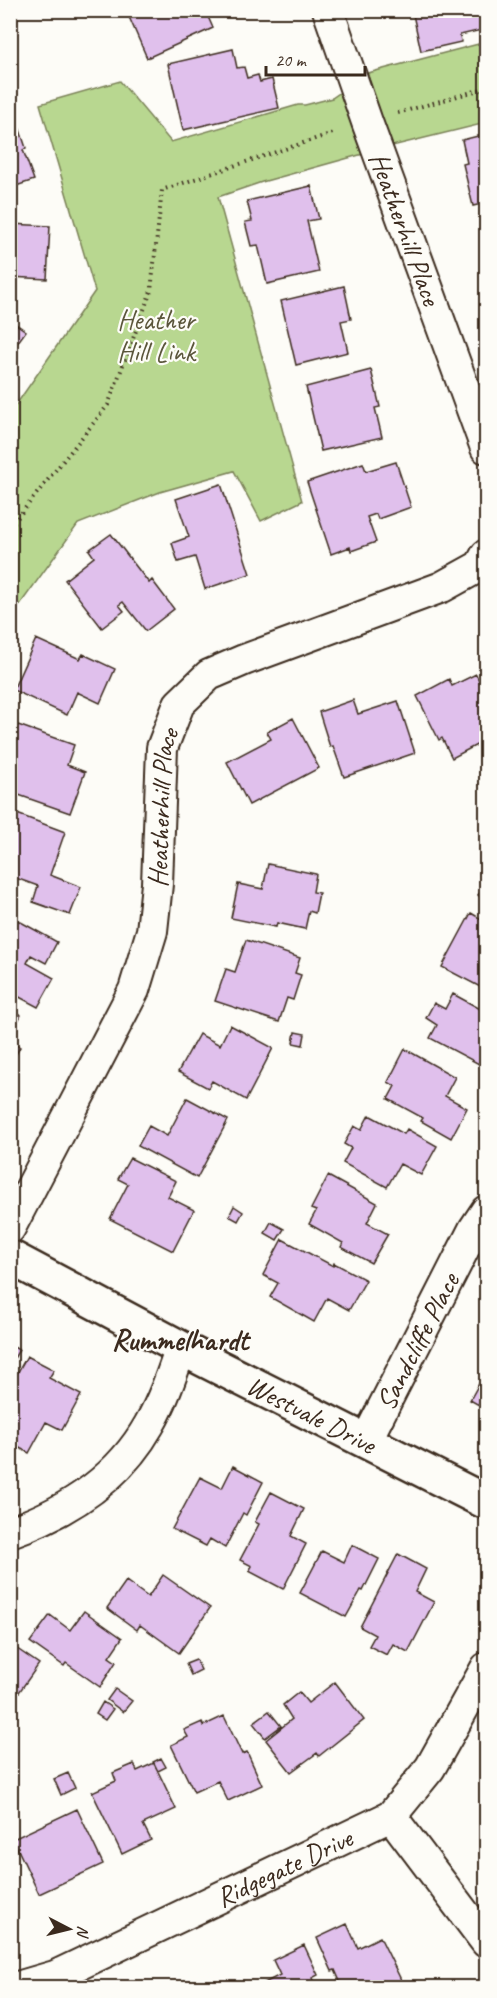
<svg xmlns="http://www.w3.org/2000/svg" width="497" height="1998" font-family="Caveat,sans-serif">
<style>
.green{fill:#b8d790;stroke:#7a8057;stroke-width:1.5}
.building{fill:#e0c0ec;stroke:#3b2a1e;stroke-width:1.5}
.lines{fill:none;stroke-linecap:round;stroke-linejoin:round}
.street-casing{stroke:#3b2a1e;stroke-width:34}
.secondary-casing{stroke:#3b2a1e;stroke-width:38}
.path{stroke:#3b2a1e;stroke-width:4;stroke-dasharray:1.5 4.5;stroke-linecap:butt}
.street{stroke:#fdfcf7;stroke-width:30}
.secondary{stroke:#fdfcf7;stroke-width:33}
.labels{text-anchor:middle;stroke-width:4.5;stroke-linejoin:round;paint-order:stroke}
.street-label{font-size:28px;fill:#3b2a1e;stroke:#fdfcf7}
.park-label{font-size:28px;fill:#5a553a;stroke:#fdfcf7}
.neighbourhood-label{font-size:30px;font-weight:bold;fill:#3b2a1e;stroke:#fdfcf7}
</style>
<rect width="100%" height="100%" fill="#fdfcf7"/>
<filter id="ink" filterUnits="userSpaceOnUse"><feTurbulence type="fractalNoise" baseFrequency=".0167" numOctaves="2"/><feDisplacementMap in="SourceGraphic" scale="12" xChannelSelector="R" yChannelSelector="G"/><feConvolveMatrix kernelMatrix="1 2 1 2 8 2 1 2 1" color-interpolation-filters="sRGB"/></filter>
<g filter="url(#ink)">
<path class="green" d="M486 42V123L392 146 262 182 218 197 302 501 261 521 234 471 160 492 78 524 11 617V412L95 291 40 104 120 81 171 142 298 105H305L332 98 368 73Z"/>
<path class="building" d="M126 10H205L213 28 147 58Z
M412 10H486V29L460 35 461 42 421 51Z
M233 49 237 68 244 67 247 78 258 75 260 82 272 79 279 108 183 130 168 64Z
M19 127 26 148 23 150 34 180 10 188V130Z
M486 134V203L473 206 463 164 467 163 462 140Z
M311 186 319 219 307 221 319 272 267 284 258 245 251 246 245 222 252 221 247 201Z
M10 224 50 226 47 279 10 277Z
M344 286 351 319 341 321 348 352 296 365 281 301Z
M10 320 26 331 10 353Z
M371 370 380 407 375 408 382 437 321 451 306 387Z
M396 462 411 507 378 519 376 514 367 517 376 542 351 551 350 547 331 554 307 482 363 463 366 471Z
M221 484 250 574 205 589 195 557 178 562 172 543 189 537 176 499Z
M111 534 149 583 152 580 174 609 146 631 123 602 119 605 124 611 102 628 65 580 94 557 89 550Z
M36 639 80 659 83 654 115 669 100 703 77 692 67 715 13 690Z
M476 674 486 695V740L452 758 442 738 439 740 417 696 449 679 452 686Z
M353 700 358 714 398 701 415 753 344 777 333 746 330 747 319 712Z
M293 718 319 768 249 805 227 762 271 739 267 732Z
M18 725 74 745 67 765 85 772 70 813 10 792V747Z
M17 814 65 832 50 875 81 887 70 915 33 902 38 886 10 876V831Z
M268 864 316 874 313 892 319 893 315 913 309 911 305 929 277 923 276 927 231 918 238 884 263 889Z
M485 887H486V902L478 895Z
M471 913 486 922V990L442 967Z
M10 916 57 942 46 963 31 955 27 963 54 978 38 1007 10 992Z
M246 940 300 958 295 973 301 975 293 1000 287 998 279 1022 215 1001 226 969 235 972Z
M453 994 486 1012V1049L479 1064 430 1038 437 1025 426 1018 434 1003 445 1009Z
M10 1009 21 1015 11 1035H10Z
M230 1025 273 1048 246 1100 212 1081 208 1088 178 1072 199 1034 220 1045Z
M295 1032 305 1034 303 1045 293 1043Z
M10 1042 20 1047 10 1065Z
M405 1049 455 1077 445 1096 467 1108 451 1138 421 1121 423 1118 388 1099 395 1086 388 1082Z
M187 1098 228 1120 197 1178 138 1146 149 1126 167 1136Z
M369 1115 404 1134 407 1129 437 1146 421 1175 400 1164 387 1187 343 1163 351 1148 344 1144 354 1126 361 1130Z
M130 1158 176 1181 168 1197 194 1210 173 1251 110 1219 128 1184 118 1179Z
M328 1176 377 1203 367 1223 388 1234 371 1263 341 1247 343 1243 309 1224 316 1211 311 1209Z
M234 1206 243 1212 238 1221 229 1216Z
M271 1222 284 1229 277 1240 265 1233Z
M282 1239 333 1266 334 1263 366 1280 349 1310 327 1298 314 1322 270 1297 278 1283 263 1275Z
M10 1345 19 1350 10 1365Z
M27 1356 54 1370 49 1378 81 1395 62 1430 46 1422 29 1453 10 1443V1398L14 1391 10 1389V1386Z
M486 1371V1409L470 1400Z
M233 1466 263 1482 246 1515 243 1513 225 1548 210 1539 206 1546 172 1529 200 1477 222 1488Z
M271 1492 304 1509 291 1536 306 1544 283 1589 249 1571 252 1566 240 1560 259 1524 255 1522Z
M352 1545 379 1559 363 1591 361 1590 346 1617 300 1593 322 1551 344 1562Z
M398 1554 426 1569 415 1592 434 1602 408 1652 393 1644 387 1655 369 1646 375 1635 360 1627Z
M163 1575 210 1608 179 1653 140 1625 137 1630 107 1608 126 1581 148 1597Z
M84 1611 122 1638 109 1657 116 1662 100 1687 66 1663 64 1666 30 1642 50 1615 70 1630Z
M10 1644 39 1664 10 1705Z
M196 1660 201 1670 191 1675 186 1664Z
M335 1682 364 1720 319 1756 317 1753 291 1772 266 1740 292 1719 283 1705 299 1692 308 1703Z
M115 1689 132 1701 123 1712 107 1700Z
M103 1702 113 1709 105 1720 96 1714Z
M269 1711 281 1726 265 1738 253 1723Z
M224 1716 242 1754 247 1752 262 1785 228 1801 218 1781 194 1792 171 1745 188 1737 184 1730 202 1722 203 1726Z
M161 1758 166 1767 158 1771 153 1762Z
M154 1763 176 1809 143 1824 151 1840 122 1854 92 1792 116 1781 113 1773 134 1764 137 1771Z
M68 1773 75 1788 61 1795 54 1779Z
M77 1809 103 1864 39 1894 13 1839Z
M347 1924 358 1948 380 1937 405 1988H343L335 1970 332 1971 317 1938Z
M304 1945 318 1975 312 1978 317 1988H255L280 1975 273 1960Z"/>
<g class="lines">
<g class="street-casing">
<g id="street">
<path id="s1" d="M328 10 367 122 486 448"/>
<path id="s2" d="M10 1228 134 990 152 931 157 884 162 748 179 704 209 675 244 660 442 587 480 566 486 555"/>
<path id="s3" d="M366 1441 474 1229 486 1211"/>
<path d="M10 1532C67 1512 119 1478 149 1425 163 1401 172 1374 181 1348"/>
<path d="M391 1816 486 1942"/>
<path id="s4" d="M14 1988 55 1976 391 1816 430 1768 486 1668"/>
</g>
</g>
<g class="secondary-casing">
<g id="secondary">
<path id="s5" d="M10 1257 181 1348 486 1502"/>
</g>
</g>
<path class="path" d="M398 113 486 88
M10 527 108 405 151 291 162 190 336 132"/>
<use href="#street" class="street"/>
<use href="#secondary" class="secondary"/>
</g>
</g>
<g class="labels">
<g class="street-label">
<text dy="10" stroke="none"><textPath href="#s1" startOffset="232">Heatherhill Place</textPath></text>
<text dy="10" stroke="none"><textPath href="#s2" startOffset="454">Heatherhill Place</textPath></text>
<text dy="10" stroke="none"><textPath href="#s3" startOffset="112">Sandcliffe Place</textPath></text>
<text dy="10" stroke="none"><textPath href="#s5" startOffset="340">Westvale Drive</textPath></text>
<text dy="10" stroke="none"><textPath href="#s4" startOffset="296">Ridgegate Drive</textPath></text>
</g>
<g class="park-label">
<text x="156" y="329">Heather<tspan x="156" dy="32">Hill Link</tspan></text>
</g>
<g class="neighbourhood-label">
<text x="180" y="1350">Rummelhardt</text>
</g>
</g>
<rect width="497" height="1998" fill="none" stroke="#fdfcf7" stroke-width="36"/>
<rect x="18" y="18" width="461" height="1962" fill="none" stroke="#3b2a1e" stroke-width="2" filter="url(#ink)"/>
<g transform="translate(69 1929) rotate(97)" stroke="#fdfcf7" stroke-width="4.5" paint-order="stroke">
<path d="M0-4.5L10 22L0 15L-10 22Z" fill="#3b2a1e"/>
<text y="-9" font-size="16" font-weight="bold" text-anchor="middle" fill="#3b2a1e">N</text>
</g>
<path d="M266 66v9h99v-9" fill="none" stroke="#3b2a1e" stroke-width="3"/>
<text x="275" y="66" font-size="18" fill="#3b2a1e" stroke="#fdfcf7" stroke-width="4.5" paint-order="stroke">20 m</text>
</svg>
